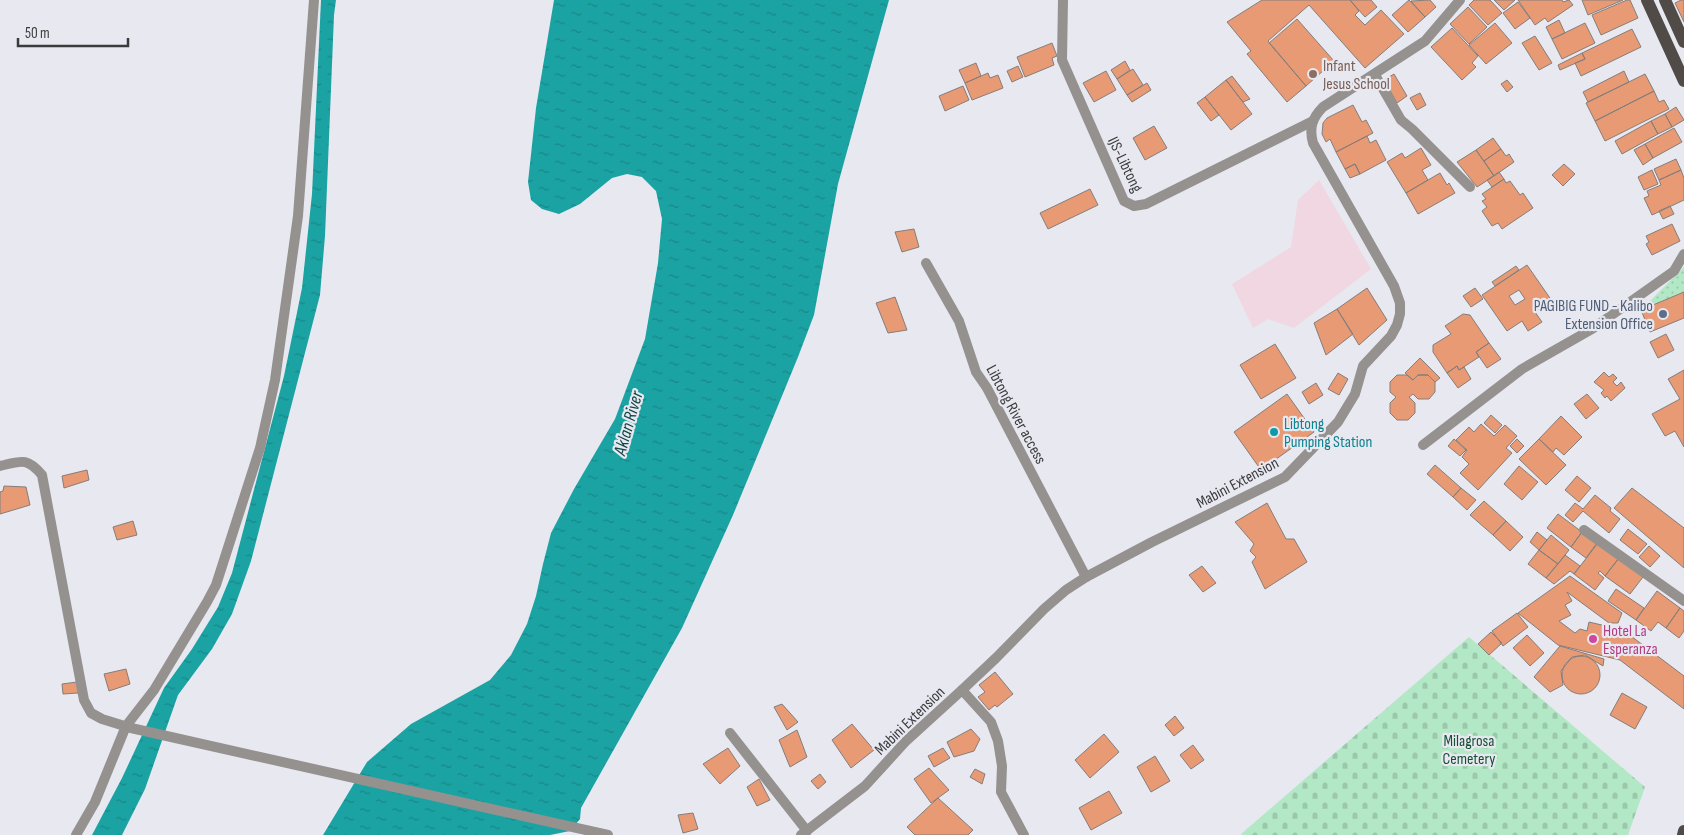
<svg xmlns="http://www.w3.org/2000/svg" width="1684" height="835" font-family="'Sofia Sans Condensed',sans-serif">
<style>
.industrial{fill:#f0d7e1}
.cemetery{fill:url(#cemetery-stones)}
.garden{fill:url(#garden-dots)}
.water{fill:url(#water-ripples)}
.building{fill:#e79a74;stroke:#857d7a;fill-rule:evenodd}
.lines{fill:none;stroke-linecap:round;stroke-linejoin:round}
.minor{stroke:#94918f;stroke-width:10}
.tertiary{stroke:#94918f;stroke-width:10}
.primary{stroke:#504b47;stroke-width:12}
.education-dot{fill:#8d6e63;stroke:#e8e8f0;stroke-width:2}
.service-dot{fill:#5c6f8a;stroke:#e8e8f0;stroke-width:2}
.culture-dot{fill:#0f9aa8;stroke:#e8e8f0;stroke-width:2}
.hotel-dot{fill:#d1479c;stroke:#e8e8f0;stroke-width:2}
.labels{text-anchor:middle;stroke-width:4.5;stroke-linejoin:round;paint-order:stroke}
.education-label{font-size:16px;fill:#785e54;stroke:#e8e8f0;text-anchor:start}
.street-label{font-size:16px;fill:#3a3a3d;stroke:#e8e8f0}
.service-label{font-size:16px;fill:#4e5e75;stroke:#e8e8f0;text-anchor:end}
.culture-label{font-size:16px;fill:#0d838f;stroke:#e8e8f0;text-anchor:start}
.hotel-label{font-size:16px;fill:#b23c85;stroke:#e8e8f0;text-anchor:start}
.park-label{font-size:16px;fill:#145132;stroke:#e8e8f0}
.water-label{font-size:18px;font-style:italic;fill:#0f4646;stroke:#e8e8f0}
</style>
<defs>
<pattern id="cemetery-stones" width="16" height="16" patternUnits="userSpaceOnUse" patternTransform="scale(1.25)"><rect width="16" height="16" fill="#b3e8c6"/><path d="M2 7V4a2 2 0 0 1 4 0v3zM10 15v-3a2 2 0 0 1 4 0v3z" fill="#9bc8ab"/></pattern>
<pattern id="garden-dots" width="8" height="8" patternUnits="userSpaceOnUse" patternTransform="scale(1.25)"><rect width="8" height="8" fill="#b3e8c6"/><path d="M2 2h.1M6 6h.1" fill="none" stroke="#9bc8ab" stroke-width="1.8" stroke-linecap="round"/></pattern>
<pattern id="water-ripples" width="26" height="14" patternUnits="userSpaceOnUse" patternTransform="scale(1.25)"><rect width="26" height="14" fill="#1ba3a3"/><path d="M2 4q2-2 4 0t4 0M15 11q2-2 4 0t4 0" fill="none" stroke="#198686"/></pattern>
</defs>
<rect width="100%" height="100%" fill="#e8e8f0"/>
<path class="industrial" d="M1319 180 1371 269 1294 328 1268 319 1253 328 1232 284 1291 247 1298 200Z"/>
<path class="cemetery" d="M1469 637 1645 787 1628 835H1242L1241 834Z"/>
<path class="garden" d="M1684 267V292L1641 310Z"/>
<path class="water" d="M321 0H336L334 15 325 236 320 295 251 561 232 614 212 649 178 695 145 789 122 835H92L122 778 164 688 192 649 218 607 232 573 284 376 302 288 312 194Z
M554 0H889L838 184 814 315 798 357 733 515 682 628 581 808 580 819 570 831 550 835H323L367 762 411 724 490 680 511 655 527 624 536 596 543 564 551 533 574 489 615 419 645 339 658 263 662 219 656 191 642 177 627 174 612 178 580 204 559 214 542 209 531 200 528 182 536 108Z"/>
<path class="building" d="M1262 0H1350L1359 11 1355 15 1365 25 1381 10 1404 34 1365 68 1309 5 1268 41 1306 86 1287 102 1247 54 1251 51 1227 22Z
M1350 0H1371L1377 7 1365 17Z
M1409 0 1425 17 1408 32 1392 15Z
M1430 0 1436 7 1425 17 1411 1Z
M1474 0H1490L1502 13 1488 25 1469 5Z
M1494 0H1515L1504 10Z
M1518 0H1562L1563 2 1569 0 1573 5 1548 22 1545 18 1535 25Z
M1582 0H1623L1588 15Z
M1627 0H1630L1638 18 1601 35 1592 15Z
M1681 0H1684V22L1675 3Z
M1518 2 1530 18 1515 29 1503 13Z
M1468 7 1487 27 1469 44 1450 24Z
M1297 19 1334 61 1306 86 1269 43Z
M1559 20 1565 33 1552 39 1546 27Z
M1495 23 1512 43 1486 64 1469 45Z
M1585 23 1595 43 1562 59 1552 39Z
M1452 28 1478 56 1472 63 1476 67 1462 80 1431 47Z
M1632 29 1641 47 1581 76 1575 63 1585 59 1582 53Z
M1535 36 1552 63 1539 70 1522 43Z
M1052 43 1057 56 1052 58 1054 65 1025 77 1017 57Z
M1582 53 1585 59 1560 70 1558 65Z
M1125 61 1130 70 1117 79 1111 70Z
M976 63 981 76 965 83 959 70Z
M1018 66 1023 77 1012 82 1007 71Z
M1133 69 1143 85 1127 95 1117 79Z
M1106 71 1116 90 1094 102 1083 83Z
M1624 71 1629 82 1588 102 1583 92Z
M988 73 990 78 998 75 1003 88 972 100 965 83Z
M1394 74 1407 96 1397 103 1384 80Z
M1645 74 1654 91 1595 121 1586 103Z
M1232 76 1250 99 1243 102 1226 80Z
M1226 80 1252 114 1231 130 1205 97Z
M1507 80 1513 87 1507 92 1501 84Z
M1147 83 1151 90 1132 102 1127 95Z
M963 86 969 100 945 111 939 96Z
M1654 91 1659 102 1664 100 1669 109 1605 141 1595 121Z
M1420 93 1426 105 1417 110 1410 98Z
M1205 97 1219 115 1211 121 1197 103Z
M1353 105 1362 122 1366 120 1373 133 1336 152 1330 139 1326 142 1322 134 1323 123 1327 118Z
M1676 107 1684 120 1672 127 1665 114Z
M1665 114 1672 127 1658 134 1651 121Z
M1651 121 1658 134 1622 154 1615 141Z
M1154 126 1167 148 1145 160 1133 138Z
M1674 128 1682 142 1653 158 1645 144Z
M1367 136 1370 143 1376 140 1386 160 1360 174 1355 164 1345 169 1336 152Z
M1493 138 1501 149 1484 161 1476 150Z
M1645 144 1653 158 1643 165 1634 150Z
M1421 148 1431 165 1422 170 1428 180 1406 193 1387 162 1402 153 1405 158Z
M1501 149 1506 156 1509 154 1514 162 1494 176 1484 161Z
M1476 150 1494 176 1477 187 1457 162Z
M1676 159 1681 170 1659 180 1654 169Z
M1355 164 1360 174 1350 178 1345 169Z
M1564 164 1575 174 1563 186 1552 175Z
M1652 170 1658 184 1644 190 1638 177Z
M1681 170 1684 178V200L1652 215 1644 198 1649 196 1647 191 1661 185 1659 180Z
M1499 172 1504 179 1492 187 1487 180Z
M1440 173 1447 185 1449 183 1455 193 1418 214 1406 193Z
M1504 179 1506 183 1510 181 1520 195 1523 193 1533 208 1502 229 1498 223 1492 226 1482 211 1487 207 1482 201 1486 199 1482 194Z
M1090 189 1098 205 1048 229 1040 213Z
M1670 206 1674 214 1663 219 1659 211Z
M1672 224 1680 241 1652 255 1646 244 1649 242 1646 236Z
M914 229 919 247 902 252 895 232Z
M1527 265 1552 301 1535 312 1542 322 1528 331 1522 321 1507 331 1482 295ZM1519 290 1525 299 1515 305 1509 296Z
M1516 266 1519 270 1495 286 1492 282Z
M1367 288 1387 320 1359 345 1337 309Z
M1475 288 1483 299 1471 307 1463 296Z
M1684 292V318L1650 332 1641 310Z
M895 297 907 330 888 333 876 303Z
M1337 309 1353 334 1326 355 1314 323Z
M1463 314 1470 315 1489 343 1476 352 1479 357 1459 370 1457 366 1447 373 1433 352V345L1451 334 1445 326Z
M1666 334 1674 350 1658 358 1650 342Z
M1489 343 1501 359 1487 368 1476 352Z
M1275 344 1296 378 1261 399 1240 365Z
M1420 358 1440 378 1435 382 1428 375H1418L1413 380 1405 373Z
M1457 366 1459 370 1464 367 1471 379 1458 388 1447 373Z
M1684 370V447L1675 431 1665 436 1652 414 1680 399 1668 379Z
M1604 372 1609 377 1613 374 1617 378 1613 382 1617 386 1621 382 1625 388 1611 401 1607 396 1605 398 1601 393 1604 390 1594 382Z
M1338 373 1348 379 1339 395 1328 389Z
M1397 375H1407L1413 380 1418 375H1428L1435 382V392L1429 399H1418L1413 394 1409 397 1415 403V413L1408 420H1397L1390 413V403L1396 397 1390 392V382Z
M1316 383 1323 395 1309 404 1302 392Z
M1287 394 1314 432 1261 470 1234 432Z
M1587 394 1599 408 1586 419 1574 404Z
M1491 415 1502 425 1495 433 1484 423Z
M1561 416 1582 437 1564 455 1556 448 1553 452 1539 439Z
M1481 424 1494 436 1505 425 1517 436 1506 448 1512 453 1478 490 1460 473 1469 464 1462 457 1467 450 1456 440 1469 427 1474 432Z
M1454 439 1466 450 1460 456 1448 446Z
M1517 439 1524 446 1517 453 1510 446Z
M1539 439 1566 465 1546 485 1519 459Z
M1435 465 1461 488 1453 497 1427 474Z
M1519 466 1538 482 1522 500 1504 484Z
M87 470 89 480 64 488 62 476Z
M1577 476 1591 488 1579 502 1565 490Z
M4 486 26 487 30 505 0 514V492L3 491Z
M1461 488 1476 500 1467 510 1453 497Z
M1632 488 1684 528V568L1614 508Z
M1595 495 1611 508 1610 511 1620 519 1609 533 1583 511 1573 522 1565 515 1575 503 1583 509Z
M1484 501 1506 521 1493 535 1470 515Z
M1267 503 1286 539H1294L1307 562 1265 589 1252 562 1256 557 1250 551 1254 544 1235 522Z
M1558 514 1582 532 1571 547 1547 528Z
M133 521 137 535 117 540 113 527Z
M1506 521 1523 537 1510 551 1493 535Z
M1628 529 1647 544 1638 554 1620 540Z
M1537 532 1547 540 1539 550 1530 542Z
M1582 532 1597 543 1586 558 1571 547Z
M1551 535 1569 550 1558 564 1539 550Z
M1598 543 1619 558 1605 576 1600 571 1598 573 1604 578 1595 590 1574 574Z
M1649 546 1660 556 1650 567 1639 557Z
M1539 550 1558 564 1546 578 1528 564Z
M1565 555 1580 566 1574 574 1570 571 1554 584 1546 578Z
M1619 558 1643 577 1630 594 1605 576Z
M1202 566 1216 583 1203 592 1189 575Z
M1570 576 1622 613 1618 623H1609L1567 592 1572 601 1565 605 1571 615 1559 621 1575 633 1580 629 1587 631 1589 622 1623 630 1684 676V709L1620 660 1558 645 1518 613Z
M1616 589 1644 608 1636 620 1608 601Z
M1657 591 1680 608 1666 628 1658 622 1651 631 1636 620Z
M1680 608 1684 611V631L1679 638 1666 628Z
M1517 613 1528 627 1503 646 1492 631Z
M1491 632 1502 643 1489 655 1478 644Z
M1527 635 1544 653 1530 666 1513 648Z
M1560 646 1604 659 1603 666 1585 655 1572 657 1561 671 1563 685 1550 692 1534 677Z
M1562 675a19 19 0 1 1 38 0a19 19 0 1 1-38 0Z
M126 669 130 684 109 691 104 674Z
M995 672 1013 694 997 707 995 705 989 710 978 697 985 692 979 685Z
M77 682 78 693 63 694 62 684Z
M1622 693 1647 707 1635 729 1610 715Z
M782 704 798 722 787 730 774 707Z
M1175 716 1184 728 1174 736 1165 725Z
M852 724 874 750 851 768 832 740Z
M971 729 980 739 974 751 954 757 947 742Z
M797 730 807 757 790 767 779 740Z
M1104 734 1119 752 1090 778 1075 760Z
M1193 745 1204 760 1191 769 1180 755Z
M728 748 740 766 720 784 703 764Z
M943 748 950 758 934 767 928 756Z
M1155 756 1170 781 1151 792 1137 767Z
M929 768 949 790 931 803 914 779Z
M975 769 985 774 982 784 970 777Z
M820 774 826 782 818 789 811 781Z
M759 779 770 800 757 806 747 787Z
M1109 791 1122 813 1091 830 1079 808Z
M938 798 973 830 968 835H915L907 827Z
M693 813 698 829 683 833 678 815Z"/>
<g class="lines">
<path class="minor" d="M1063 0 1062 60 1124 201 1134 206 1146 204 1313 121
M1375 75 1401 120 1412 129 1470 187
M926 263 959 321 976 372 987 388 1086 577
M1423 445 1522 369 1592 329 1674 271 1684 254
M0 466C21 461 27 457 42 475L84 700 91 713 102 719 131 728 608 835
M1584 530 1684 601
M962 690 991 722 998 741 1002 766 1001 792 1024 835
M730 733 807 831
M76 835 95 802 126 726 154 690 207 602 216 585 260 448 275 380 298 216 314 0"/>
<path class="tertiary" d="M801 835 865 786 906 741 962 690 996 658 1044 609 1066 590 1086 577 1152 542 1285 477 1338 422 1355 394 1363 366 1391 336 1397 325 1400 314V303L1394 286 1313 143C1309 128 1312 118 1323 107L1425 41 1460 0"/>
<path class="primary" d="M1647 0 1684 81
M1665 0 1684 42
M1683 835 1684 831"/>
</g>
<circle class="education-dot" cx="1313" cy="74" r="5"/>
<circle class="service-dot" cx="1663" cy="314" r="5"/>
<circle class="culture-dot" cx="1274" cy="432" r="5"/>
<circle class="hotel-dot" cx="1593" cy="639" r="5"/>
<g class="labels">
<g class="education-label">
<text x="1323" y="71">Infant<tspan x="1323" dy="18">Jesus School</tspan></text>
</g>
<g class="street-label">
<text transform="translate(1126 164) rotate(64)" y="6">IJS-Libtong</text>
<text transform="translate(1017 414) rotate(62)" y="6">Libtong River access</text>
<text transform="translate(1237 482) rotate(-28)" y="6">Mabini Extension</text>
<text transform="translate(909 720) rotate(-44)" y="6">Mabini Extension</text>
</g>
<g class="service-label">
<text x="1653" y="311">PAGIBIG FUND - Kalibo<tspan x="1653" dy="18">Extension Office</tspan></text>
</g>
<g class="culture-label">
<text x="1284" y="429">Libtong<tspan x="1284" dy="18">Pumping Station</tspan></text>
</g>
<g class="hotel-label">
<text x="1603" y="636">Hotel La<tspan x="1603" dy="18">Esperanza</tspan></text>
</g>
<g class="park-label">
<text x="1469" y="746">Milagrosa<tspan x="1469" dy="18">Cemetery</tspan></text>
</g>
<g class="water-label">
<text transform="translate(628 423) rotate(-74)" y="6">Aklan River</text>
</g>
</g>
<path d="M18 38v8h110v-8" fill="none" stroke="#3a3a3d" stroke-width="2.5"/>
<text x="25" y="38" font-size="15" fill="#3a3a3d" stroke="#e8e8f0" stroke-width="4" paint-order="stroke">50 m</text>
</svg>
